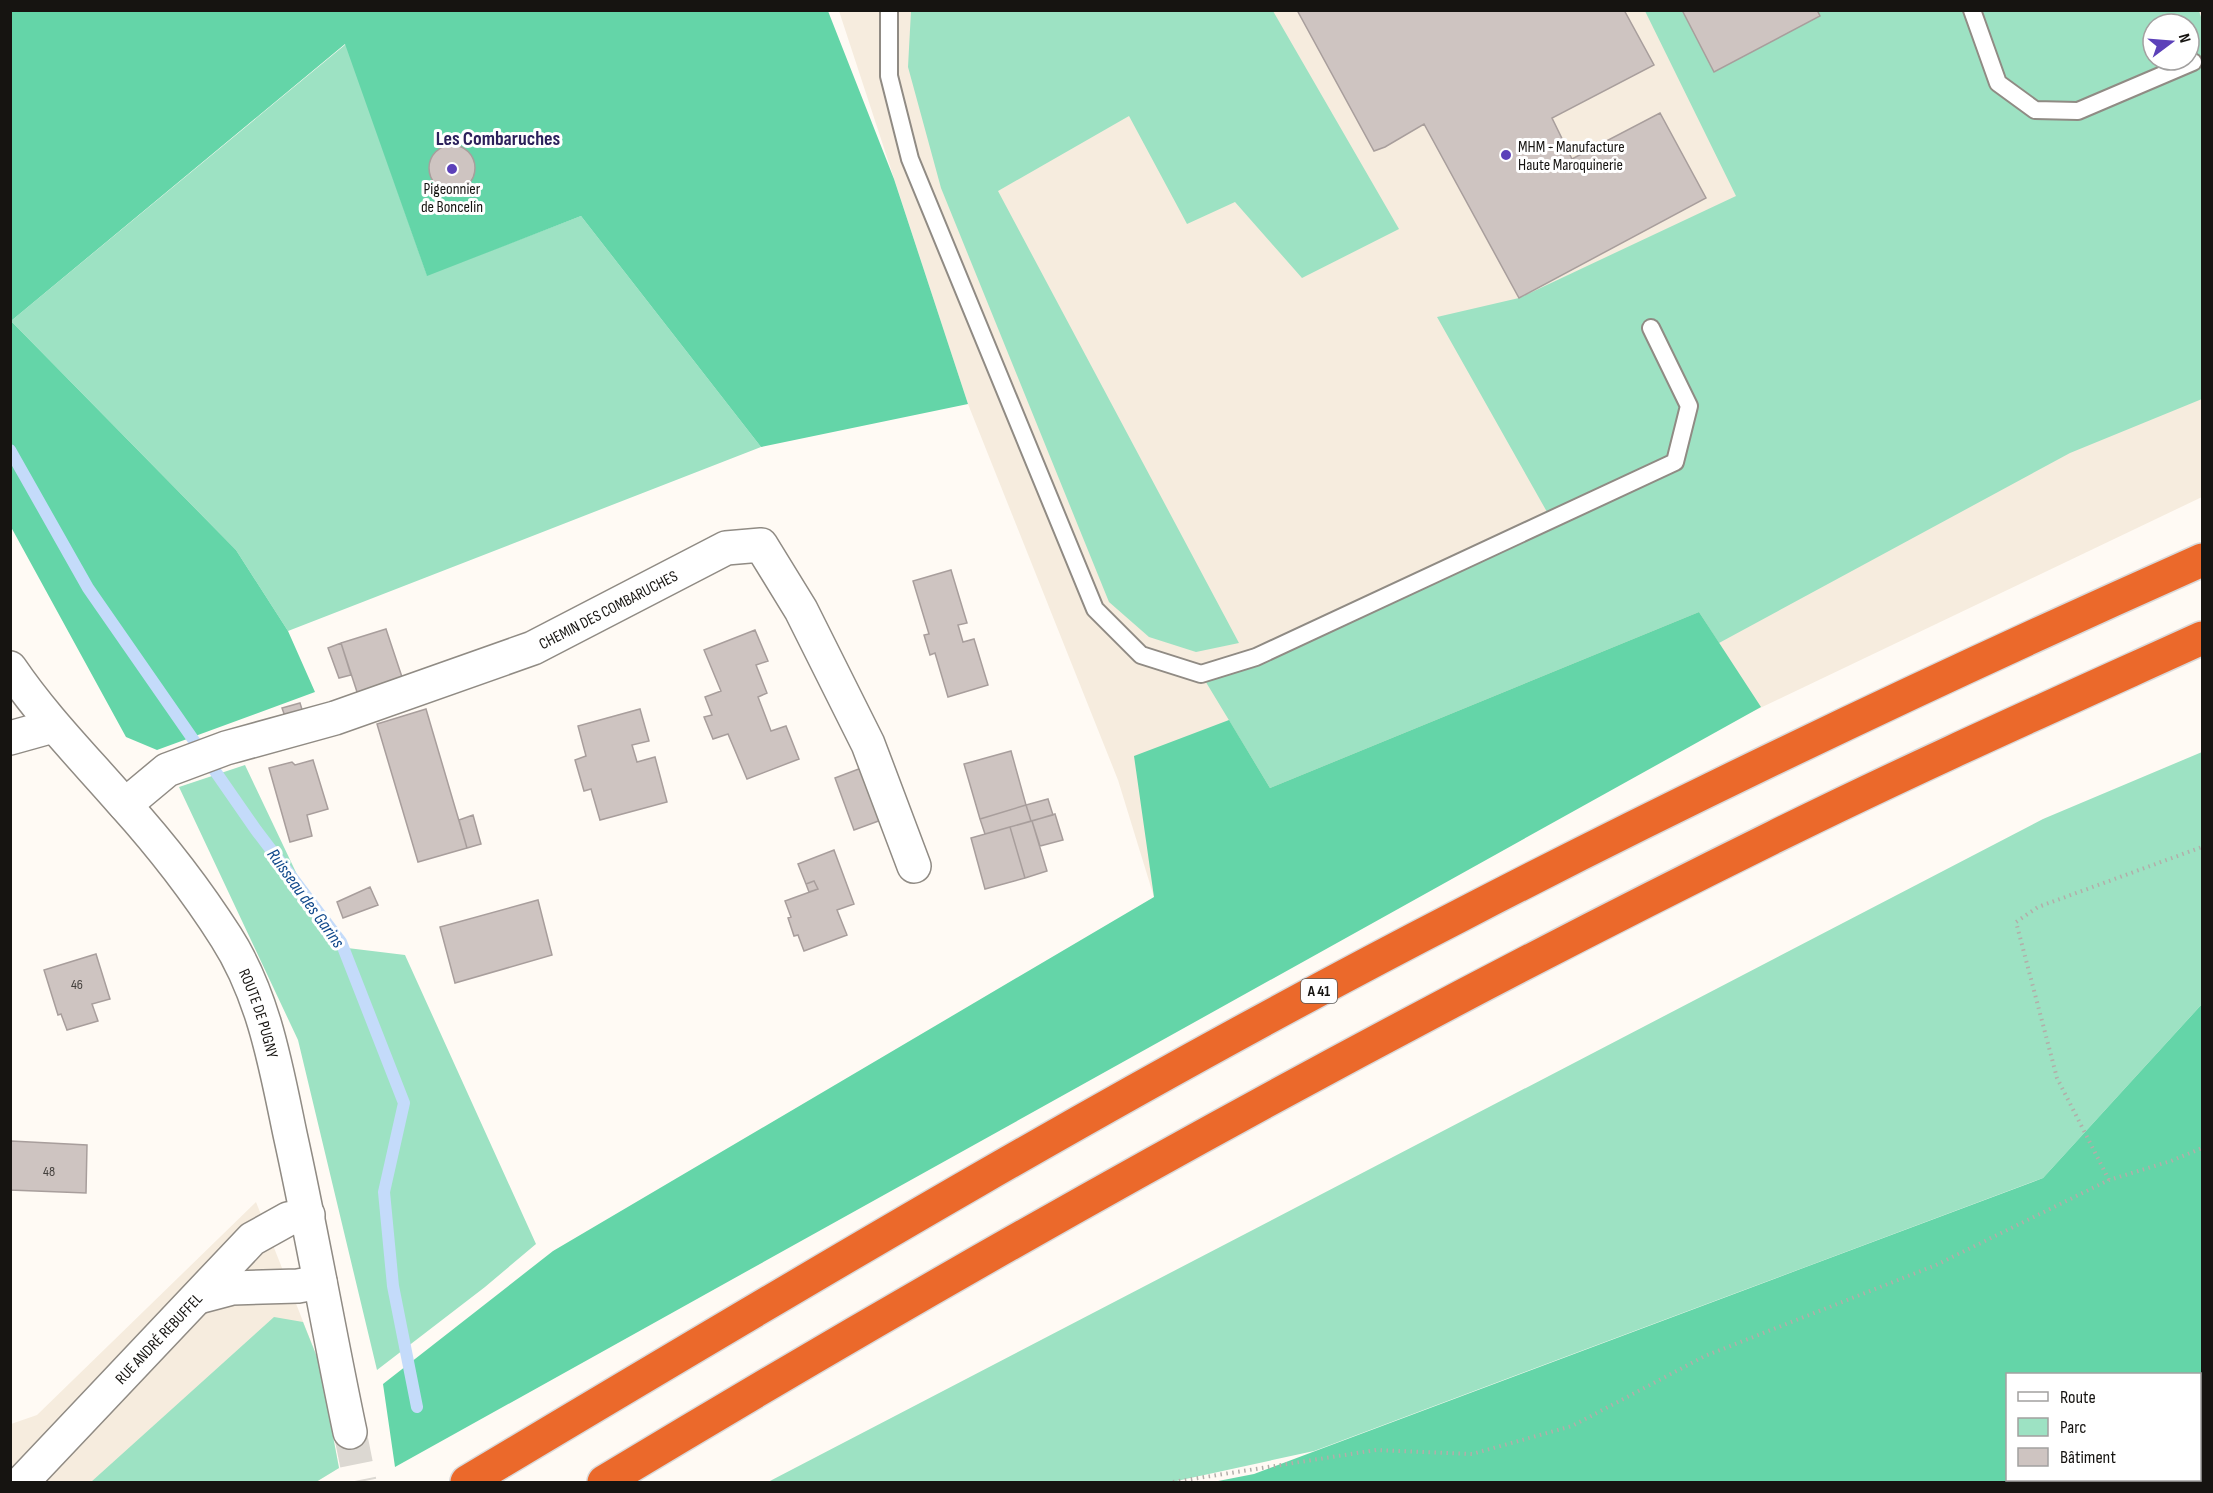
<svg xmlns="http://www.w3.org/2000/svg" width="2213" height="1493" font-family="'Sofia Sans Condensed',sans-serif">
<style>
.built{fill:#f6ecde;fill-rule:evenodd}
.green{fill:#9de2c3;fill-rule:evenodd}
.forest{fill:#64d5a8;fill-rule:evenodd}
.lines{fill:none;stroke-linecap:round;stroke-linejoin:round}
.stream{stroke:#c4dbfa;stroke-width:12}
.building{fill:#cec4c1;stroke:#a89e9c;stroke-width:1.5}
.tertiary-tunnel{stroke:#dcd8d2;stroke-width:33;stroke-dasharray:33 16;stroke-linecap:butt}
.service-casing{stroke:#908b84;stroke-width:20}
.minor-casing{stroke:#908b84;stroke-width:36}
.tertiary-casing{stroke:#908b84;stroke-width:36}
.motorway-casing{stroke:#dad9d9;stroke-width:36}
.path{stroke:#b2aea9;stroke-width:4;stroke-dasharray:1.5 4.5;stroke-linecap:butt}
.service{stroke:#fff;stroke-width:16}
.minor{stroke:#fff;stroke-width:33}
.tertiary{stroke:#fff;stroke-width:33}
.motorway{stroke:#eb692b;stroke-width:33}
.poi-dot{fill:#5c41b9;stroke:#fff;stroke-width:2}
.labels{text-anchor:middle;stroke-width:6;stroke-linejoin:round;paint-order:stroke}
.number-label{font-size:14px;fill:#44403d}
.shield{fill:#fff;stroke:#5c5a58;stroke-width:1.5}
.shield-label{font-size:15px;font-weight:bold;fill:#161411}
.poi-label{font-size:16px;fill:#161411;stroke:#fff;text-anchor:start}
.street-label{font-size:16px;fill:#161411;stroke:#fff}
.water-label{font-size:18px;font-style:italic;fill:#11498b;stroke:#fff}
.quarter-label{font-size:20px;font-weight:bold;fill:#2c215b;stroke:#fff}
</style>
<rect width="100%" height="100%" fill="#fffaf4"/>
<path class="built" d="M839 11H2202V497L1235 959 1154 897 1118 780 968 404ZM2153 24H2189V60H2153Z
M256 1202 319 1362 339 1468 316 1482H11V1424L37 1415Z"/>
<path class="green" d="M911 11H1273L1399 229 1302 278 1235 202 1187 224 1129 116 998 191 1239 643 1196 652 1149 637 1109 602 941 188 908 67Z
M1645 11H2199L2202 20V399L2070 453 1719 643 1699 612 1270 788 1201 674 1551 519 1437 317 1519 298 1736 196ZM2153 24H2189V60H2153Z
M346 44 427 275 581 216 761 447 288 631 236 550 11 321Z
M2202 752V1004L2043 1178 1314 1451 1172 1482H768L2043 819Z
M245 765 331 946 405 955 536 1244 485 1287 377 1370 298 1040 179 787Z
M274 1317 303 1322 319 1362 339 1468 316 1482H91Z"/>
<path class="forest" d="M10 11H828L894 179 968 404 761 447 581 216 427 276 345 44 11 321 236 550 288 631 315 692 157 750 126 737 11 527Z
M1699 612 1761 707 395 1467 383 1384 553 1251 1154 897 1134 756 1229 720 1270 788Z
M2202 1004V1482H1213L1254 1474 2043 1178ZM2008 1374H2200V1480H2008Z"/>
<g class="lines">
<path class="stream" d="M10 450 88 588 256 830 341 942 404 1103 384 1192 393 1286 417 1407"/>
</g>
<path class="building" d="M1297 10H1624L1654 65 1552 118 1572 159 1660 113 1706 198 1519 298 1424 124 1385 147 1374 151Z
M1682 10H1817L1820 16 1714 72Z
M429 168a23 23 0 1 1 46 0a23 23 0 1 1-46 0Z
M951 570 967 623 958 625 963 642 974 639 988 685 948 697 935 653 930 655 924 635 929 634 913 581Z
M386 629 404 683 359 698 341 643Z
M755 630 768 661 756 665 767 693 758 697 771 731 786 726 799 759 747 779 728 734 713 739 704 717 712 715 705 697 721 691 704 650Z
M341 643 351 675 339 678 328 648Z
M300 703 304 716 287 722 282 708Z
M426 709 467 848 418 862 377 724Z
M640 709 649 741 632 745 637 762 655 757 667 802 600 820 591 789 584 791 575 760 586 756 578 726Z
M1011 751 1026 805 980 819 964 764Z
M313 760 328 809 307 815 312 836 290 842 269 768 292 762 295 765Z
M864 767 884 819 854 830 835 778Z
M1048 799 1053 815 1031 821 1026 805Z
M1026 805 1031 821 985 834 980 819Z
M1055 814 1063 840 1040 846 1032 821Z
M473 815 481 844 467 848 459 820Z
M1032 821 1047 871 1025 878 1010 827Z
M1010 827 1025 878 985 889 971 838Z
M834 850 854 904 837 910 847 935 804 951 798 935 794 936 788 918 791 917 785 901 818 889 814 881 806 884 798 864Z
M814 881 818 889 809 892 806 884Z
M370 887 378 905 343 918 337 902Z
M538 900 552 955 455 983 440 927Z
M96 954 110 999 92 1004 98 1021 67 1030 61 1014 58 1015 44 970Z
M11 1141 87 1145 86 1193 10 1190Z"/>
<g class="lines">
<path class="tertiary-tunnel" d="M350 1432 360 1482"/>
<g class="service-casing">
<path id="service" d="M889 10V76L910 159 1095 609 1141 655 1201 674 1256 657 1675 462 1689 406 1651 328
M1972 10 1998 83 2035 110 2078 111 2193 62"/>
</g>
<g class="minor-casing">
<g id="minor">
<path d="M10 738 53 726"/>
<path id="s1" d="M125 805 167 770 226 748 335 718 533 648 726 548 761 545 801 610 868 744 914 866"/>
<path d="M198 1297 232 1288 298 1286 320 1282"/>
<path id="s2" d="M22 1482 252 1239 288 1219 308 1215"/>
</g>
</g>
<g class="tertiary-casing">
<g id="tertiary">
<path id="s3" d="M10 668C44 718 85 759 124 804 161 845 196 890 226 937 264 996 276 1067 290 1134 312 1233 329 1333 350 1432"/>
</g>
</g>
<g class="motorway-casing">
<path id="motorway" d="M467 1482C795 1286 1123 1089 1463 914 1706 788 1953 671 2202 560
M604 1482C985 1252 1375 1034 1774 837 1915 767 2059 703 2202 638"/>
</g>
<path class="path" d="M2109 1180 2057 1078 2016 922 2038 907 2202 847
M1173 1482 1376 1450 1472 1454 1572 1426 1705 1356 1936 1265 2109 1180 2171 1161 2202 1148"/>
<use href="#service" class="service"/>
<use href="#minor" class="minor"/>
<use href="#tertiary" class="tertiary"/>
<use href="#motorway" class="motorway"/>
</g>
<g class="poi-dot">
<circle cx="1506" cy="155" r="6"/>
<circle cx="452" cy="169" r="6"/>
</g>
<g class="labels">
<g class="number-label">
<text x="77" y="989">46</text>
<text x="49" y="1176">48</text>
</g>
<rect class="shield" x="1301" y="979" width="36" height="24" rx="4.5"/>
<g class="shield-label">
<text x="1319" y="996">A 41</text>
</g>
<g class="poi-label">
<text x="1518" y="152">MHM - Manufacture<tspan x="1518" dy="18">Haute Maroquinerie</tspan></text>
<text x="452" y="194" text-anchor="middle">Pigeonnier<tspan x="452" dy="18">de Boncelin</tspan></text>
</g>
<g class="street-label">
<text dy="6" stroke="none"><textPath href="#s1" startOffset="525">CHEMIN DES COMBARUCHES</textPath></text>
<text dy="6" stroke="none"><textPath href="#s3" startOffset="429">ROUTE DE PUGNY</textPath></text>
<text dy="6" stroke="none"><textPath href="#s2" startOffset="198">RUE ANDRÉ REBUFFEL</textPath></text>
</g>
<g class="water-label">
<text transform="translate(306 898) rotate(54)" y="6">Ruisseau des Garins</text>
</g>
<g class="quarter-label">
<text x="498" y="145">Les Combaruches</text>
</g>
</g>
<rect width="2213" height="1493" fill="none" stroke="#161411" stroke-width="24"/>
<rect x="2006" y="1373" width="195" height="108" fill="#ffffff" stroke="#a2a1a0" stroke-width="1.5"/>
<rect x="2018" y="1392" width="30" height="9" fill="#ffffff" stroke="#a2a1a0" stroke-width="1.5"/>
<text x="2060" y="1403" font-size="18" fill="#161411">Route</text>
<rect x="2018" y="1418" width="30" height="18" fill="#9de2c3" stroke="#a2a1a0" stroke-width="1.5"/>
<text x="2060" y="1433" font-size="18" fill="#161411">Parc</text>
<rect x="2018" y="1448" width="30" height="18" fill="#cec4c1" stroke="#a2a1a0" stroke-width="1.5"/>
<text x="2060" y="1463" font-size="18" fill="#161411">Bâtiment</text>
<g transform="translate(2171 42) rotate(74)"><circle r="28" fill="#ffffff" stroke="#a2a1a0" stroke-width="1.5"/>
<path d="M0-4.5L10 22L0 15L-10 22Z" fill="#5c41b9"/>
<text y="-9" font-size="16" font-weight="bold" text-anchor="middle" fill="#161411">N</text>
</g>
</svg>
